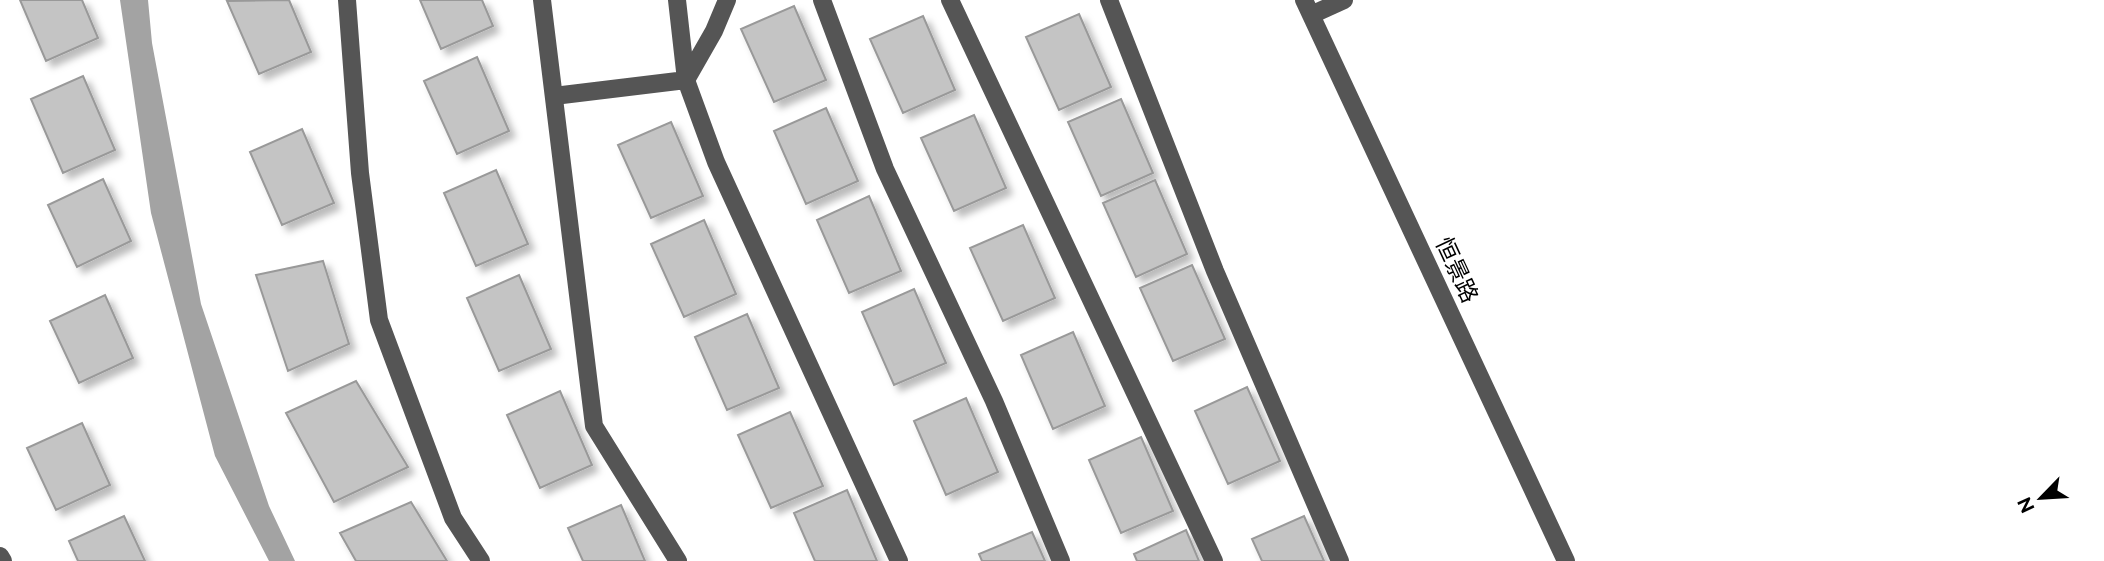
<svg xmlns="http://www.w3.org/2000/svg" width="2104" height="561" font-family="Raleway,'Noto Sans SC',sans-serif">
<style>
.water{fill:#a3a3a3}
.building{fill:#c4c4c4;stroke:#999;stroke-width:2;filter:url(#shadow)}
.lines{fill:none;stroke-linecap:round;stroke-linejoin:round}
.minor{stroke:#555;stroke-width:18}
.labels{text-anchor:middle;stroke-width:6;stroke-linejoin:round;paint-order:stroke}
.street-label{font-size:23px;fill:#000;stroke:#fff}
</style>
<defs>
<filter id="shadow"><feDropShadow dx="6" dy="6" stdDeviation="3.5" flood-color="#0004"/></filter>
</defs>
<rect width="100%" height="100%" fill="#fff"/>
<path class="water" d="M120 0H148L152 43 201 304 269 506 295 561H269L215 456 151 213Z"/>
<path class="building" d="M20 0H82L98 38 46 61Z
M289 0 311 52 259 74 227 1Z
M420 0H482L493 26 441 49Z
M794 6 826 80 774 102 741 29Z
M1079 14 1111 87 1059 110 1026 37Z
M923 16 955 90 903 113 870 39Z
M477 57 509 131 457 154 424 81Z
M83 76 115 150 63 173 31 99Z
M1121 99 1153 173 1101 196 1068 122Z
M826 108 858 181 806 204 774 131Z
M974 115 1006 188 954 211 921 138Z
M671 122 703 196 651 218 618 145Z
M302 129 334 203 282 225 250 152Z
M496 170 528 244 476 266 444 193Z
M103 179 131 241 77 267 48 205Z
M1155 180 1187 254 1136 277 1103 203Z
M869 196 901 271 849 293 817 220Z
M704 220 736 294 684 317 651 244Z
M1023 225 1055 298 1003 321 970 248Z
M323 261 349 344 288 371 256 275Z
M1192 265 1225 339 1173 361 1140 288Z
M519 275 551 349 499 371 467 298Z
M914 289 946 363 894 385 862 312Z
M105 295 133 358 79 383 50 321Z
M747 314 779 388 727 410 695 337Z
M1073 332 1105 406 1053 429 1021 355Z
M356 381 408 467 334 502 286 413Z
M1247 387 1280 461 1228 484 1195 411Z
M560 391 592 465 540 488 507 415Z
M966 398 998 472 946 495 914 421Z
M790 412 823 486 771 508 738 435Z
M82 423 110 485 56 510 27 448Z
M1141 437 1173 511 1121 533 1089 460Z
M847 490 877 561H815L794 513Z
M411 502 447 561H356L340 533Z
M621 505 645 561H583L568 528Z
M124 516 145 561H78L69 541Z
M1304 516 1324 561H1262L1252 539Z
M1186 530 1199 561H1137L1134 554Z
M1032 532 1045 561H982L979 554Z"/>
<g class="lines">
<path class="minor" d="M347 0 360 173 379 320 453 518 481 561
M542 0 594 426 678 561
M727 0 714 31 686 80 716 162 899 561
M822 0 885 169 994 401 1061 561
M950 0 1214 561
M1109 0 1215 271 1340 561
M1304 0 1566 561
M1311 15 1344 0
M554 96 686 80 677 0
M0 556 3 561"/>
</g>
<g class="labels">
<g class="street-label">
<text transform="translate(1457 270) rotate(65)" y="8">恒景路</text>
</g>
</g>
<g transform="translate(2041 498) rotate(245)" stroke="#ffffff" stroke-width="5" paint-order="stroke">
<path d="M0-5L12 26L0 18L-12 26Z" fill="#000000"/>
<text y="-10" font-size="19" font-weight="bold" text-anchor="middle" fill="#000000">N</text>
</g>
</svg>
